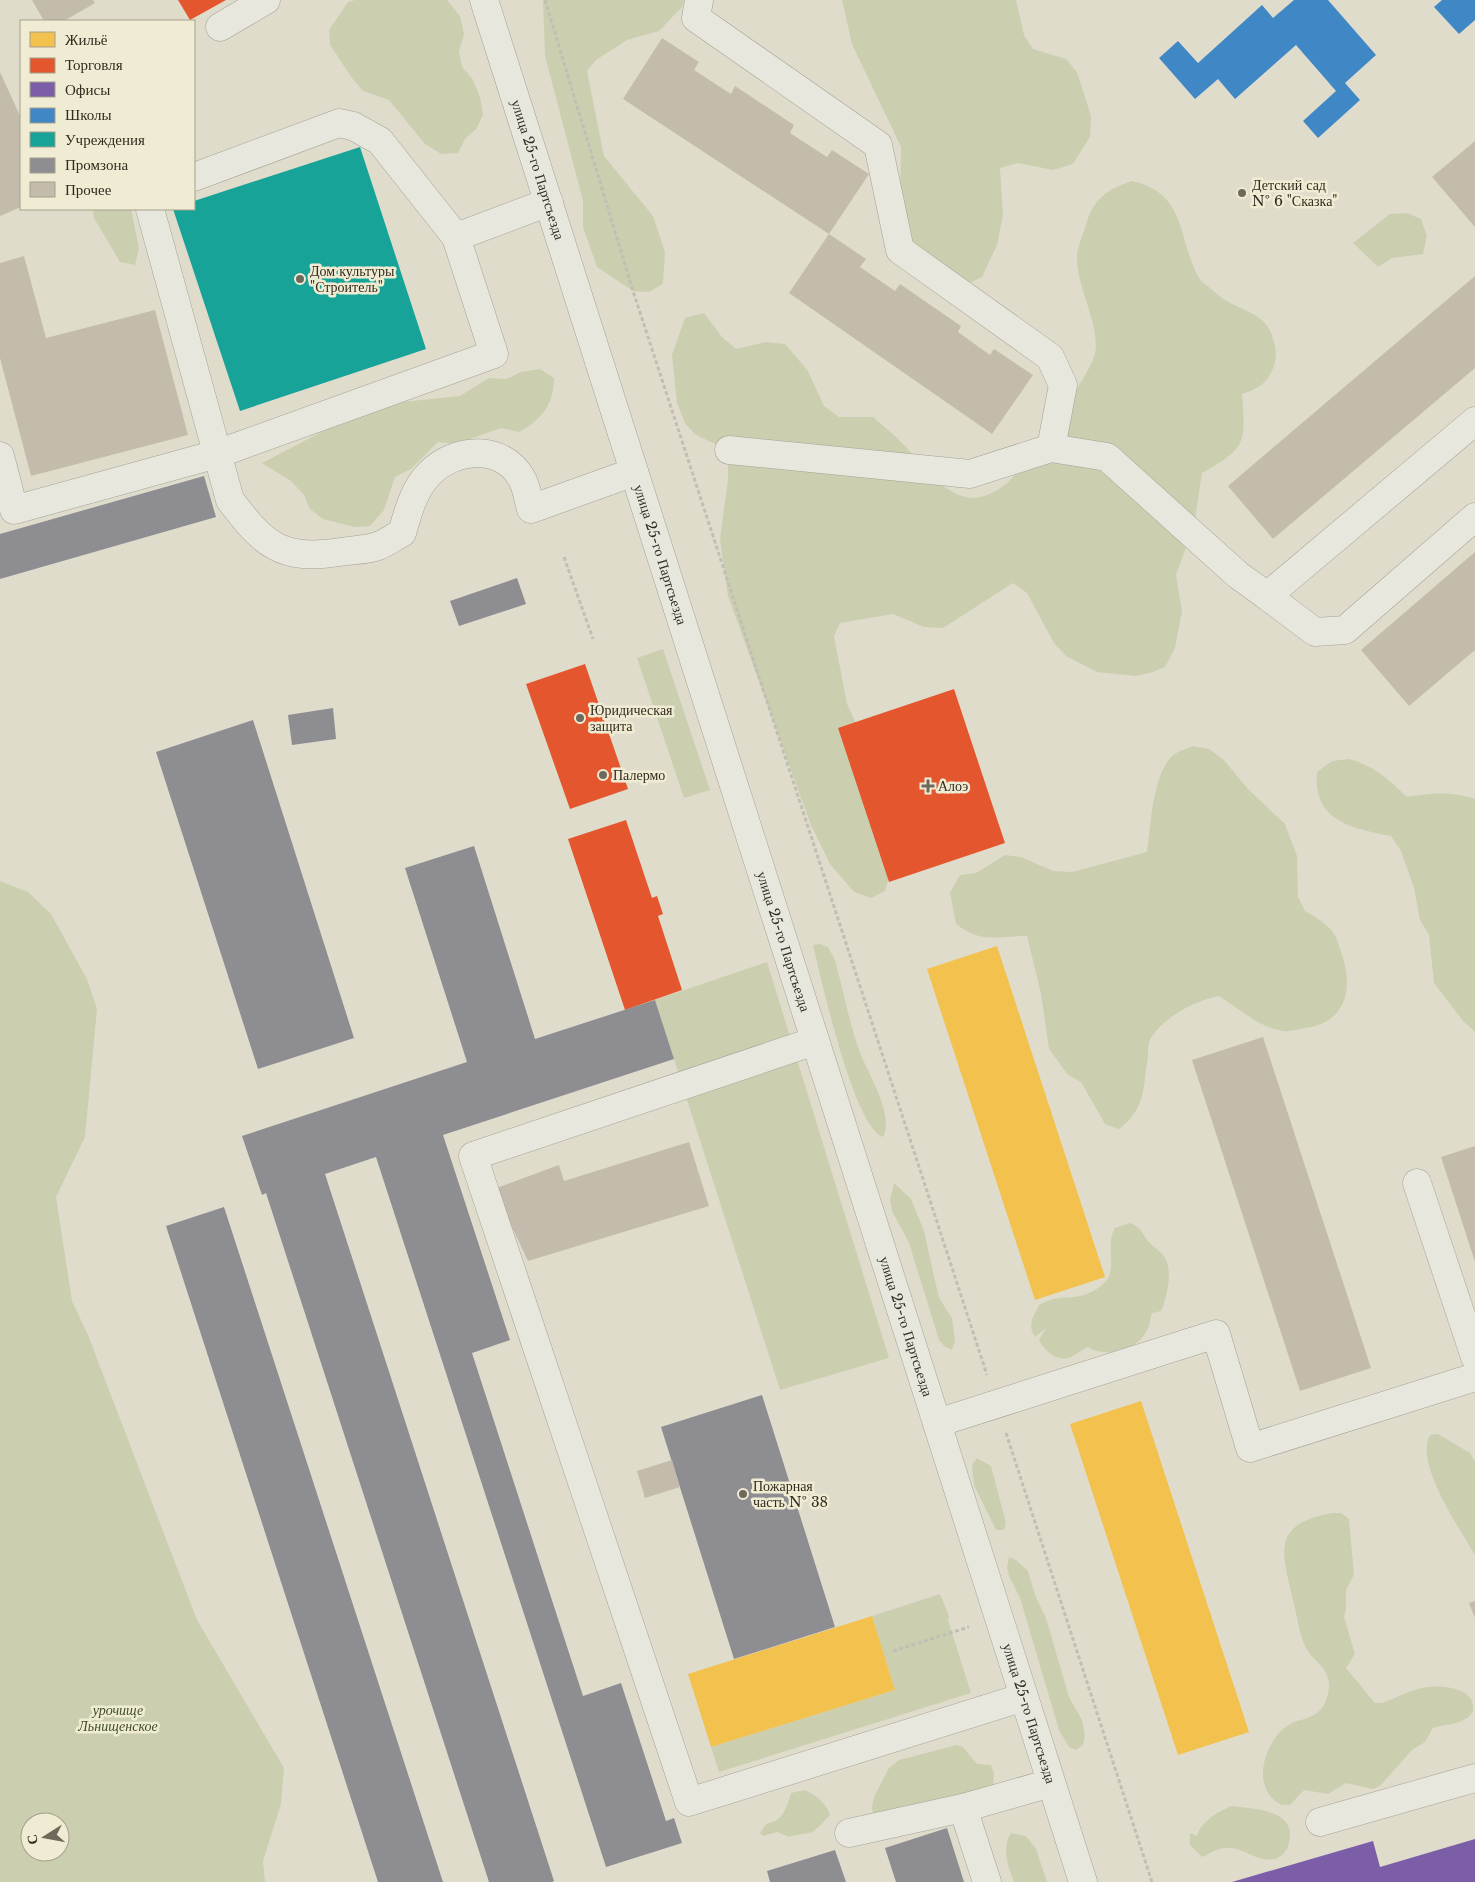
<svg xmlns="http://www.w3.org/2000/svg" width="1475" height="1882" font-family="'Libre Baskerville',serif">
<style>
.green{fill:#cbcfb0;fill-rule:evenodd}
.homes{fill:#f2c14e}
.shops{fill:#e4572e}
.offices{fill:#7b5ea7}
.schools{fill:#3f88c5}
.public{fill:#17a398}
.industry{fill:#8d8d92}
.building{fill:#c3bcad}
.lines{fill:none;stroke-linecap:round;stroke-linejoin:round}
.minor-casing{stroke:#a5a195;stroke-width:29}
.path{stroke:#c1beb4;stroke-width:3;stroke-dasharray:4 2.5;stroke-linecap:butt}
.minor{stroke:#e8e7dd;stroke-width:28}
.poi-dot{fill:#6f695c;stroke:#f0ecd3;stroke-width:2}
.labels{text-anchor:middle;stroke-width:5;stroke-linejoin:round;paint-order:stroke}
.street-label{font-size:14px;fill:#322b1f;stroke:#f0ecd3}
.poi-label{font-size:14px;fill:#322b1f;stroke:#f0ecd3;text-anchor:start}
.park-label{font-size:14px;font-style:italic;fill:#3e4c28;stroke:#f0ecd3}
</style>
<rect width="100%" height="100%" fill="#e0dccc"/>
<path class="green" d="M355 0H447L460 16 464 34 459 51 462 67 472 78 480 97 483 115 476 129 465 139 458 153 441 154 425 144 389 100 363 91 352 78 330 45 329 30 348 2Z
M543 0H684L682 7 659 31 627 40 596 60 587 71 604 156 653 216 665 252 663 284 649 292 633 291 597 267 583 227V201L545 56Z
M842 0H1016L1024 35 1033 49 1066 59 1077 72 1091 116 1090 137 1073 164 1053 170 1018 163 1000 168 1003 215 997 245 982 277 961 287 918 264 900 206 901 147 852 44Z
M1132 181C1188 194 1177 238 1199 278 1201 282 1207 285 1210 288 1215 292 1220 297 1225 300 1245 312 1267 314 1273 339 1276 347 1277 357 1274 366 1268 383 1258 389 1242 394 1246 444 1246 448 1202 473L1194 525 1176 575 1182 611 1175 648 1165 667 1150 673 1135 676 1097 672 1066 656 1054 643 1027 593 1013 583 943 628 924 627 893 614 840 623 834 636 847 704 862 736 890 873 885 891 871 898 854 892 830 864 811 825 728 596 720 539 728 479V450L696 435 685 423 677 403 672 355 685 318 704 313 722 337 736 349 766 342 785 344 808 371 824 406 839 417H873C882 425 891 432 899 440 919 459 940 495 972 498 984 498 997 491 1006 484 1024 469 1087 379 1094 357 1103 329 1076 288 1077 257 1077 248 1082 237 1085 228 1093 199 1105 190 1132 181Z
M93 209H131L139 248 135 265 120 262 94 218Z
M1407 213 1421 219 1427 236 1423 254 1392 258 1378 267 1353 243 1390 214Z
M540 369 554 378C554 404 541 421 519 432L501 428 456 444 438 442 411 469 395 477 384 510 370 526 354 527 323 519 310 509 304 495 291 481 262 463 333 426 363 406 460 396 489 378 506 379 521 372Z
M663 649 710 790 684 798 637 658Z
M1192 746 1209 749 1223 759 1248 789 1285 824 1297 856 1298 897 1305 911C1316 917 1324 922 1332 931 1337 937 1339 946 1341 952 1354 987 1347 1022 1306 1028 1299 1029 1290 1032 1283 1031 1260 1028 1238 1008 1219 996 1196 1000 1164 1017 1151 1038 1148 1042 1148 1051 1148 1057 1143 1087 1146 1109 1119 1129L1105 1124 1081 1082 1068 1075 1049 1049 1041 994 1027 936C998 936 981 944 956 924L950 893 960 875 976 873 1005 855 1021 857 1053 871 1072 872 1147 852C1151 825 1152 778 1171 757 1176 752 1186 749 1192 746Z
M1348 759C1374 765 1388 779 1407 797 1433 793 1449 791 1475 799V1032L1463 1021 1434 983 1429 935 1420 920 1414 888 1401 851 1391 836C1353 829 1312 821 1317 772L1332 761Z
M0 881 28 892 51 914 87 979 97 1009 85 1137 56 1197 72 1301 88 1335 197 1620 284 1768 281 1804 263 1861 265 1882H0ZM30 1822H60V1852H30Z
M820 944 828 947 835 960C843 990 849 1021 859 1050 867 1072 895 1115 883 1137 854 1128 821 978 813 945Z
M767 962 889 1358 780 1390 655 1000Z
M894 1183 911 1199 924 1231 939 1298 952 1318 955 1341 952 1350 945 1347 939 1340 909 1243 892 1211 890 1200Z
M1130 1223C1141 1227 1142 1233 1148 1241 1153 1247 1161 1251 1165 1258 1173 1270 1167 1298 1161 1311L1152 1313C1150 1319 1150 1327 1146 1332 1135 1352 1106 1358 1088 1347 1082 1350 1078 1353 1073 1356 1059 1364 1045 1352 1039 1340L1046 1328 1035 1337C1027 1325 1033 1317 1039 1305 1062 1291 1076 1305 1101 1286 1104 1283 1109 1279 1110 1274 1114 1258 1106 1244 1115 1228Z
M1438 1434 1470 1453 1475 1462V1555C1460 1529 1414 1463 1430 1435Z
M977 1458 991 1466 1006 1523 1004 1530H996L974 1485 972 1465Z
M1332 1513H1341L1349 1519 1354 1575 1346 1590V1610L1344 1617 1355 1654 1346 1668 1375 1703H1382C1396 1698 1412 1689 1427 1687 1441 1685 1475 1687 1473 1709 1473 1712 1470 1716 1467 1718 1459 1724 1443 1725 1433 1728L1425 1742 1412 1750 1380 1786 1373 1789 1346 1783 1328 1794 1304 1790 1290 1805H1282C1250 1790 1263 1743 1287 1726 1296 1719 1310 1720 1318 1712 1325 1707 1329 1694 1329 1685 1328 1665 1314 1663 1306 1648 1299 1634 1297 1615 1293 1600 1281 1550 1272 1524 1332 1513Z
M1009 1557 1016 1560 1028 1571 1035 1595 1046 1618 1069 1697 1082 1720 1085 1736 1083 1745 1076 1750 1069 1747 1059 1730 1020 1598 1009 1576 1007 1568Z
M940 1594 949 1616 948 1620 971 1693 719 1772 711 1747 895 1690 872 1616Z
M957 1745 963 1747 977 1764 991 1765 994 1773 993 1789 873 1814 872 1807 874 1797 889 1768 899 1760Z
M805 1790C816 1796 826 1802 830 1815 825 1820 819 1828 812 1832 808 1834 797 1834 789 1837L777 1832 763 1836 760 1833C769 1818 769 1826 778 1819 786 1812 788 1803 791 1793Z
M1231 1806C1251 1809 1298 1808 1289 1843 1288 1849 1282 1857 1275 1859 1258 1863 1246 1849 1231 1848 1221 1846 1211 1853 1202 1857L1190 1845V1833L1197 1836C1202 1820 1217 1813 1231 1806Z
M1011 1833 1026 1836 1036 1849 1047 1882H1014C1008 1866 1001 1848 1011 1833Z"/>
<path class="homes" d="M997 946 1105 1277 1035 1300 927 969Z
M1141 1401 1249 1732 1178 1755 1070 1424Z
M872 1616 895 1690 711 1747 688 1674Z"/>
<path class="shops" d="M178 0H226L190 20Z
M585 664 628 789 570 809 526 684Z
M954 689 1005 843 889 882 838 728Z
M626 820 652 898 657 896 663 914 658 916 682 990 625 1010 568 839Z"/>
<path class="offices" d="M1475 1839V1882H1232L1373 1841 1380 1867Z"/>
<path class="schools" d="M1294 0H1328L1376 55 1345 83 1360 100 1318 138 1303 121 1336 91 1296 45 1235 99 1218 79 1195 99 1159 58 1178 41 1198 63 1262 5 1273 18Z
M1442 0H1475V20L1459 34 1434 7Z"/>
<path class="public" d="M360 147 426 349 240 411 173 209H194V201Z"/>
<path class="industry" d="M204 476 216 517 0 579V534Z
M517 578 526 604 459 626 450 601Z
M333 708 336 739 292 745 288 715Z
M253 720 354 1038 258 1069 156 752Z
M474 846 535 1039 655 1000 674 1059 443 1135 510 1340 472 1353 583 1696 621 1683 666 1821 674 1818 682 1843 606 1867 376 1157 325 1174 554 1881 552 1882H489L266 1193 262 1195 242 1136 467 1062 405 868Z
M224 1207 443 1882H378L166 1226Z
M762 1395 835 1627 734 1659 661 1427Z
M947 1828 964 1882H896L885 1848Z
M835 1850 846 1882H770L767 1871Z"/>
<path class="building" d="M32 0H93L95 3 64 21H44Z
M662 38 699 62 694 70 731 94 735 86 794 125 790 133 827 157 832 150 869 174 829 234 623 99Z
M0 72 21 118V207L0 216Z
M1475 141V227L1432 177Z
M829 234 866 259 860 267 895 291 900 284 961 326 958 332 990 355 994 349 1033 375 992 434 789 293Z
M24 256 46 338 155 310 188 435 31 476 0 358V263Z
M1475 276V368L1273 539 1228 486Z
M1475 552V650L1409 706 1361 650Z
M1263 1037 1371 1368 1300 1391 1192 1060Z
M689 1142 709 1206 528 1261 494 1189 559 1165 564 1181Z
M1475 1146V1262L1441 1157Z
M672 1460 680 1487 645 1498 637 1471Z
M1475 1601V1618L1469 1603Z"/>
<g class="lines">
<g class="minor-casing">
<g id="minor">
<path id="s1" d="M484 0 1083 1882"/>
<path d="M699 0 696 18 878 145 900 250 1050 357 1063 385 1051 448"/>
<path d="M220 27 266 0"/>
<path d="M194 177 339 123 353 126 380 141 456 237"/>
<path d="M150 209 230 500C264 545 281 561 340 552 352 550 367 550 378 546 386 543 394 537 402 533 408 512 414 489 429 474 455 447 503 444 522 479 527 488 528 500 531 509L634 472"/>
<path d="M729 450 970 474 1051 448 1107 457 1238 575 1267 596 1475 421"/>
<path d="M0 456 14 510 217 454 494 354 456 237 549 202"/>
<path d="M1267 596 1315 632 1345 630 1475 517"/>
<path d="M815 1041 473 1156 689 1802 1024 1697"/>
<path d="M1417 1183 1475 1357"/>
<path d="M937 1423 1216 1334 1250 1448 1475 1377"/>
<path d="M963 1808 1051 1783"/>
<path d="M1320 1822 1475 1778"/>
<path d="M849 1833 963 1808 987 1882"/>
</g>
</g>
<path class="path" d="M545 0 633 291 987 1375
M564 557 593 639
M1006 1433 1152 1882
M893 1651 969 1627"/>
<use href="#minor" class="minor"/>
</g>
<g class="poi-dot">
<circle cx="1242" cy="193" r="5"/>
<circle cx="300" cy="279" r="5"/>
<circle cx="580" cy="718" r="5"/>
<circle cx="603" cy="775" r="5"/>
<path d="M925.5 778.5h5v5h5v5h-5v5h-5v-5h-5v-5h5z"/>
<circle cx="743" cy="1494" r="5"/>
</g>
<g class="labels">
<g class="street-label">
<text dy="5" stroke="none"><textPath href="#s1" startOffset="178">улица 25-го Партсъезда</textPath></text>
<text dy="5" stroke="none"><textPath href="#s1" startOffset="582">улица 25-го Партсъезда</textPath></text>
<text dy="5" stroke="none"><textPath href="#s1" startOffset="988">улица 25-го Партсъезда</textPath></text>
<text dy="5" stroke="none"><textPath href="#s1" startOffset="1392">улица 25-го Партсъезда</textPath></text>
<text dy="5" stroke="none"><textPath href="#s1" startOffset="1798">улица 25-го Партсъезда</textPath></text>
</g>
<g class="poi-label">
<text x="1252" y="190">Детский сад<tspan x="1252" dy="16">№ 6 "Сказка"</tspan></text>
<text x="310" y="276">Дом культуры<tspan x="310" dy="16">"Строитель"</tspan></text>
<text x="590" y="715">Юридическая<tspan x="590" dy="16">защита</tspan></text>
<text x="613" y="780">Палермо</text>
<text x="938" y="791">Алоэ</text>
<text x="753" y="1491">Пожарная<tspan x="753" dy="16">часть № 38</tspan></text>
</g>
<g class="park-label">
<text x="118" y="1715">урочище<tspan x="118" dy="16">Льнищенское</tspan></text>
</g>
</g>
<rect x="20" y="20" width="175" height="190" fill="#f0ecd3" stroke="#a49f8b"/>
<rect x="30" y="32" width="25" height="15" fill="#f2c14e" stroke="#a49f8b"/>
<text x="65" y="45" font-size="15" fill="#322b1f">Жильё</text>
<rect x="30" y="58" width="25" height="15" fill="#e4572e" stroke="#a49f8b"/>
<text x="65" y="70" font-size="15" fill="#322b1f">Торговля</text>
<rect x="30" y="82" width="25" height="15" fill="#7b5ea7" stroke="#a49f8b"/>
<text x="65" y="95" font-size="15" fill="#322b1f">Офисы</text>
<rect x="30" y="108" width="25" height="15" fill="#3f88c5" stroke="#a49f8b"/>
<text x="65" y="120" font-size="15" fill="#322b1f">Школы</text>
<rect x="30" y="132" width="25" height="15" fill="#17a398" stroke="#a49f8b"/>
<text x="65" y="145" font-size="15" fill="#322b1f">Учреждения</text>
<rect x="30" y="158" width="25" height="15" fill="#8d8d92" stroke="#a49f8b"/>
<text x="65" y="170" font-size="15" fill="#322b1f">Промзона</text>
<rect x="30" y="182" width="25" height="15" fill="#c3bcad" stroke="#a49f8b"/>
<text x="65" y="195" font-size="15" fill="#322b1f">Прочее</text>
<g transform="translate(45 1837) rotate(259)"><circle r="24" fill="#f0ecd3" stroke="#a49f8b"/>
<path d="M0-4L9 19L0 12L-9 19Z" fill="#6f695c"/>
<text y="-8" font-size="14" font-weight="bold" text-anchor="middle" fill="#322b1f">С</text>
</g>
</svg>
